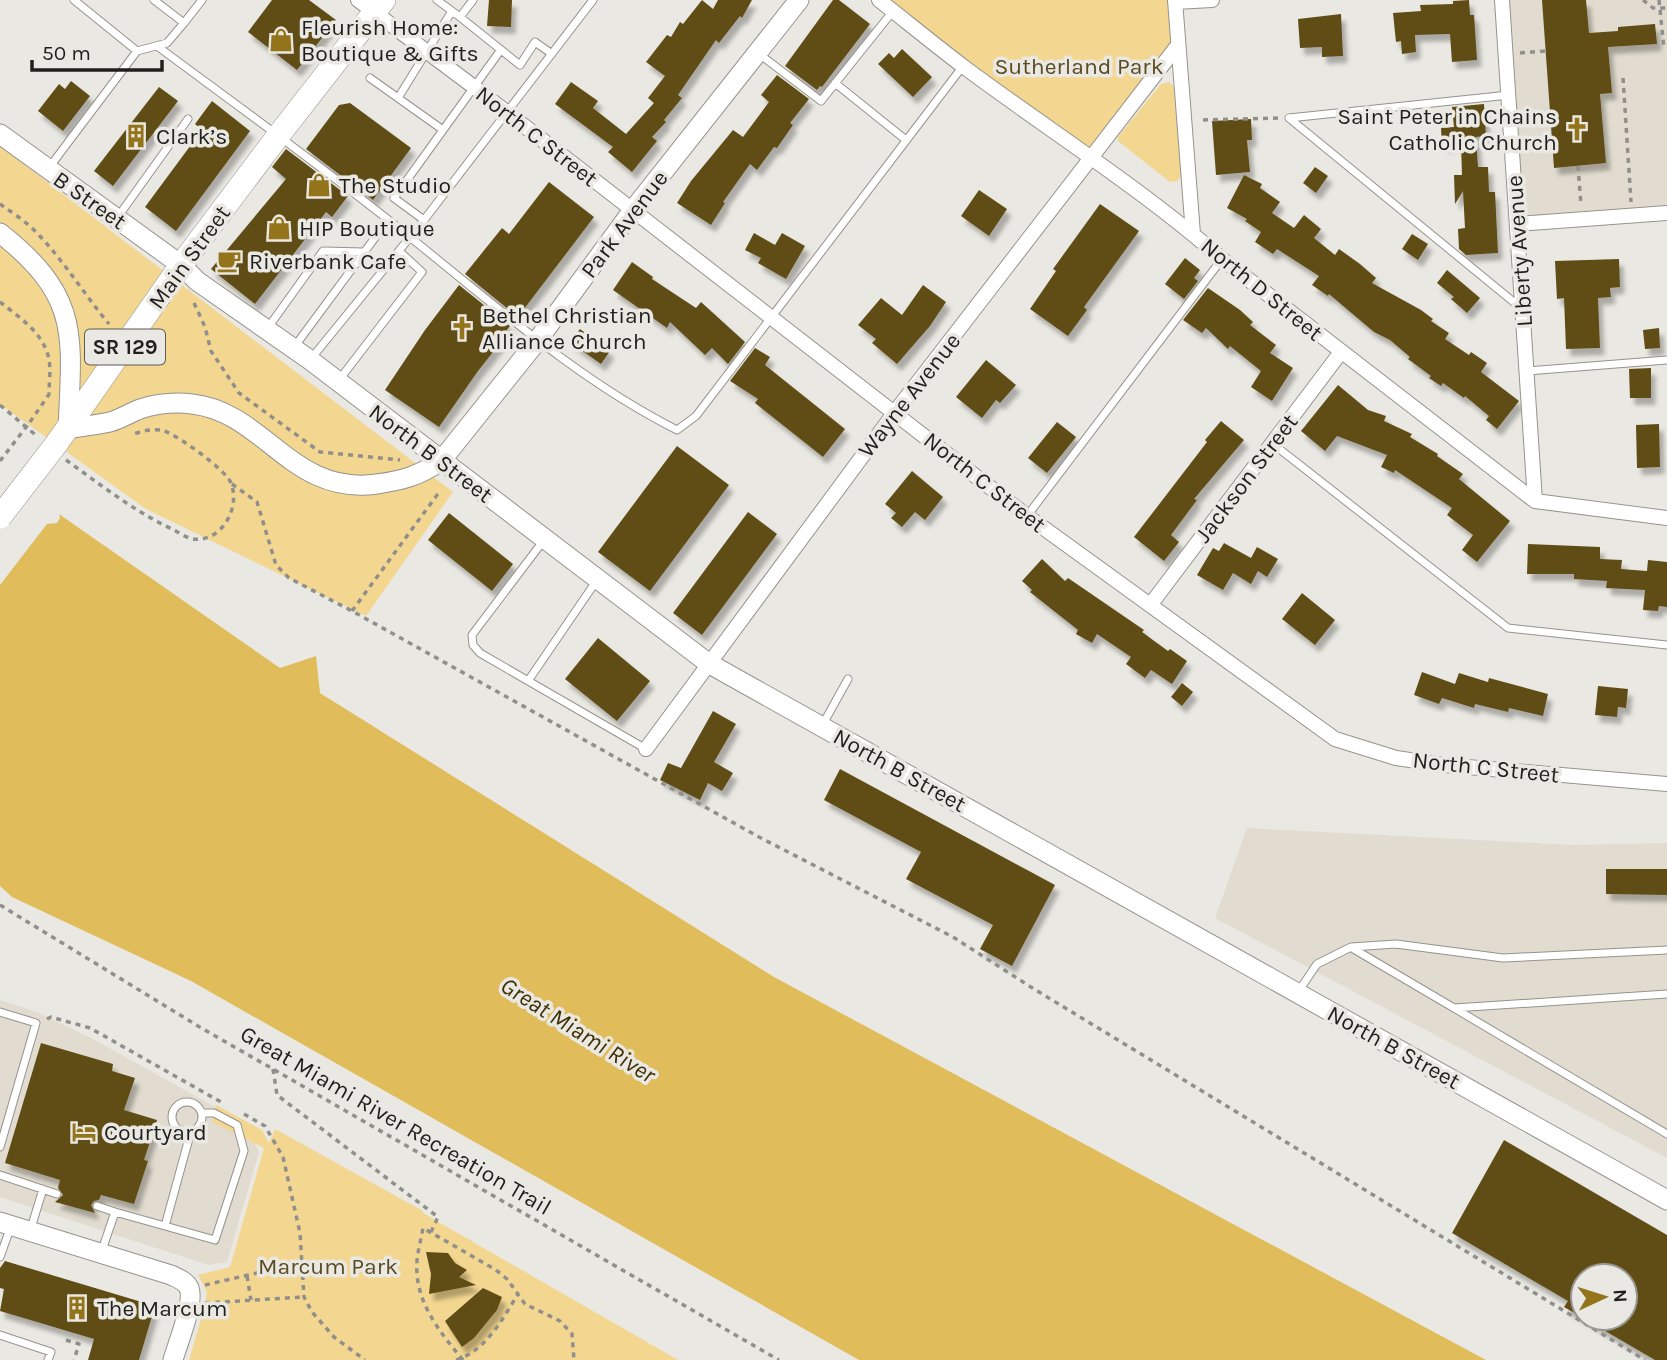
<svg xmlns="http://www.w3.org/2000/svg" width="1667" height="1360" font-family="Karla,sans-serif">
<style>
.built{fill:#e1dccf}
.green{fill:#f3d690}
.water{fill:#e1bc5b}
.pier{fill:#eae8e2}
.building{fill:#604d19;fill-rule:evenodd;filter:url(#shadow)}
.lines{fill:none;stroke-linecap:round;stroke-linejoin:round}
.lane-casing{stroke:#96938e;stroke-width:9}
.street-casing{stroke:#96938e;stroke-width:16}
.secondary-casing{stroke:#96938e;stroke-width:21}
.primary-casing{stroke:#96938e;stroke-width:24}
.path{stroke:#918f8b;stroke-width:3.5;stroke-dasharray:5 5;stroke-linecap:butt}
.lane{stroke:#fff;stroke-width:7}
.street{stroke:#fff;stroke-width:14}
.secondary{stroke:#fff;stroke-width:19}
.primary{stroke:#fff;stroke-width:23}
.primary-bridge-casing{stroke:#96938e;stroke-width:24;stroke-linecap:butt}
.path-bridge{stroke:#918f8b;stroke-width:3.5;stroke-dasharray:5 5;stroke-linecap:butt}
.primary-bridge{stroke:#fff;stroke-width:23}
.labels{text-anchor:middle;stroke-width:7;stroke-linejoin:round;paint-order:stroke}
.shield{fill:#eae8e2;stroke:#5d5b58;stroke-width:2}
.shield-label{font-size:21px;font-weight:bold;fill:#201f1d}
.poi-label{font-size:23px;fill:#201f1d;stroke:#eae8e2;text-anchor:start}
.park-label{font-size:23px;fill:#5a4a22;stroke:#eae8e2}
.street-label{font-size:23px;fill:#201f1d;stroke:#eae8e2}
.water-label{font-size:24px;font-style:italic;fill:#3f3004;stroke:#eae8e2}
</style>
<defs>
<filter id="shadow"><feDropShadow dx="4.5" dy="7" stdDeviation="2" flood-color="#0004"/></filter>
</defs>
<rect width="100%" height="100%" fill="#eae8e2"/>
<path class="built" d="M1502 0H1667V213L1518 224Z
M1247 828 1573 845 1667 843V1158L1215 918Z
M0 1000 37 1012 91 1038 246 1124 259 1152 227 1262 208 1265 0 1197Z"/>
<path class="green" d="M879 0H1175L1178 45 1093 158Z
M1169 82 1175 88 1181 177 1177 181 1170 182 1118 141V137L1161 84Z
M0 146 453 492 366 616 146 509 0 404Z
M216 1105 262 1130 269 1143 275 1129 423 1211V1213L678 1360H189L204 1309 207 1292 198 1275 230 1267 264 1148 212 1122Z"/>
<path class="water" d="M0 473 280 668 316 656 320 693 774 977 1486 1360H859L191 981 12 897 0 886Z"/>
<path class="pier" d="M0 469 58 509 60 518 57 523 47 524 0 585Z"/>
<path class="building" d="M272 0H309L336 20 297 70 248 32Z
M489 0H512L511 27 487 26Z
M702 0 713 9 718 0H752L742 18 740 16 719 43 716 40 678 95 682 98 664 120 666 122 652 137 657 141 632 172 608 152 613 147 555 104 571 82 598 101 593 108 626 134 654 103 648 98 665 76 646 62 667 35 671 37 680 22 683 24Z
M833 0H839L870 24 822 87 820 86 817 90 785 66Z
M1469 0 1470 15H1474L1477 60 1452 62 1450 34 1415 35 1416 52 1402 54 1401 41 1396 42 1393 13 1421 11 1420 5 1453 4V1Z
M1542 0H1586L1589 33 1618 31V27L1655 24 1657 44 1608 47 1612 93 1600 94 1606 163 1554 168Z
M1341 14 1343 56 1322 57V47L1300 48 1298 19Z
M902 49 932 77 913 97 878 64 889 53 894 58Z
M777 75 809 99 790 123 793 125 777 148 774 147 757 170 750 164 723 202 725 203 711 225 677 203 691 181 733 130 743 137 769 102 761 95Z
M71 81 90 96 63 131 38 111 59 84 65 89Z
M159 87 178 101 113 186 94 171Z
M212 101 250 131 176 231 145 207 202 130 195 124Z
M350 103 411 148 373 200 306 149 339 105Z
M1484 104 1486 136 1476 137 1478 167H1488L1489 192H1495L1498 253 1466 255 1459 249 1458 229 1465 228 1463 191 1455 204 1454 175H1462L1461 144 1442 145 1441 128 1454 127 1452 107Z
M1251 119 1252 140H1247L1250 172 1216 175 1212 121Z
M286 149 348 196 332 217 326 212 255 304 211 269 286 179 272 167Z
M1315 167 1328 176 1316 193 1303 183Z
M1244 175 1262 184 1260 188 1280 202 1272 213 1294 228 1304 215 1321 229 1314 238 1335 255 1339 249 1360 264 1376 278 1372 283 1421 310 1433 319 1431 321 1449 333 1445 339 1469 355 1471 352 1487 363 1481 372 1519 401 1497 429 1486 420 1489 416 1465 396 1464 398 1443 383 1441 386 1429 378 1431 376 1408 359 1410 357 1390 340 1374 332 1329 294 1328 296 1312 285 1319 276 1277 249 1273 254 1255 242 1261 232 1245 221 1247 219 1227 208Z
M549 182 594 217 518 317 465 274 502 228 509 234Z
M979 190 1007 209 989 236 961 216Z
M1100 204 1139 231 1084 307 1087 310 1068 336 1030 309 1056 271 1053 269Z
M754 233 775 245 782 233 805 246 786 279 758 263 761 258 745 250Z
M1412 234 1428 244 1418 260 1402 249Z
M1185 258 1200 270 1194 278 1198 281 1184 299 1165 284Z
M1619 259 1620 287 1610 288 1611 297 1598 298 1600 348 1566 349 1564 298 1557 299 1555 261Z
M632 262 653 277 652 279 696 308 701 302 745 342 728 364 712 348 705 355 670 322 667 328 613 290Z
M1447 270 1480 298 1467 313 1451 299 1454 297 1437 283Z
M459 285 510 326 506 331 508 333 478 371 439 427 385 390 425 330Z
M923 285 946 302 930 326 897 364 872 343 876 339 858 325 881 298 902 315Z
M1208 288 1240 310 1253 322 1250 325 1276 345 1270 353 1293 368 1272 401 1251 387 1261 371 1230 346 1228 349 1206 328 1202 333 1183 320Z
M1659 328 1660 348 1645 349 1643 330Z
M580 329 610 351 601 364 570 342Z
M755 348 770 357 765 365 845 429 823 457 755 403 758 399 730 381Z
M986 360 1016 385 1000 403 996 400 982 418 956 397Z
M1651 368V398H1630L1629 369Z
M1338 385 1368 410 1386 416 1384 421 1412 434 1410 437 1438 454 1437 456 1463 474 1459 479 1510 521 1477 562 1462 550 1473 535 1447 515 1452 508 1395 470 1394 473 1381 467 1387 455 1337 436 1325 451 1301 431Z
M1221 421 1244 440 1194 499 1197 500 1171 535 1179 542 1164 561 1134 537 1207 442 1205 440Z
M1057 422 1076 437 1047 473 1028 458Z
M1659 424 1660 467 1637 468 1636 425Z
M677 446 729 485 650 591 598 552Z
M912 471 943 497 925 520 915 512 902 527 891 518 896 513 885 504Z
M748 512 777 534 702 635 673 613Z
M449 513 513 564 492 591 428 540Z
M1224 543 1251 558 1257 547 1278 559 1267 577 1258 571 1251 584 1233 573 1223 590 1197 575 1213 548 1219 551Z
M1528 544 1600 547V559L1622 560 1621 569 1647 571 1648 560 1667 562V607L1659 606 1658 611 1643 610 1645 590 1606 588 1607 581 1574 579V574H1527Z
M1042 559 1065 581 1068 578 1144 630 1142 632 1168 651 1170 649 1187 661 1172 684 1151 670 1145 678 1126 664 1131 657 1097 634 1092 643 1076 634 1078 630 1030 592 1032 590 1022 581Z
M1302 593 1335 620 1315 645 1282 619Z
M598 638 650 681 617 721 565 679Z
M1422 672 1455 684 1459 673 1488 682 1489 678 1548 694 1543 716 1509 708 1508 712 1475 704 1474 708 1442 698 1439 704 1414 695Z
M1182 683 1193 692 1182 706 1171 697Z
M1598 686 1628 689 1626 708 1618 707 1617 717 1595 715Z
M713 711 736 724 714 762 733 773 722 791 708 783 700 800 660 780 668 763 681 768Z
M840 769 1055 885 1012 966 980 949 993 925 906 879 921 852 824 800Z
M1606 869H1667V895L1606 894Z
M41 1043 113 1064 112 1071 135 1078 124 1110 157 1120 144 1160 148 1161 134 1204 101 1195 99 1200 94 1201 91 1205 95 1213 55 1202 63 1195 58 1188 60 1180 5 1163Z
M1504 1140 1667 1235V1360H1655L1564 1307 1568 1301 1452 1233ZM1583 1276H1625V1318H1583Z
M426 1252 448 1253 455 1263 467 1270 459 1277 476 1285 429 1294 431 1274Z
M5 1261 155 1306 139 1360H88L94 1339 0 1311 4 1289 0 1288V1268Z
M483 1288 502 1297 497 1310 474 1338 462 1347 445 1321Z"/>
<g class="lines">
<g class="lane-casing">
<path id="lane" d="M74 0 137 51
M154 0 184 23 202 0
M437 0 460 17 473 0
M460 17 520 65 535 42 552 54
M157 46C242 109 328 171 411 238 497 307 578 380 677 430L696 416 963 66
M758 53 821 101 893 11
M370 78 443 130
M835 83 906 140
M398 98 452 11
M1289 118 1521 308
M1289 118 1509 95
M48 169 137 51 167 43 184 23
M117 218 188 119
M424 220 394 198 500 51
M267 329 323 251 363 252
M295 346 388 220
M310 360 424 220 593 0
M1527 371 1667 360
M339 380 422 272 399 251
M1273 444 1508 628 1667 645
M1027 516 1222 259
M544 540 472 635 473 645 480 653 646 749
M528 681 597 580
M823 724 848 679
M1352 948 1454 1008
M1298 992 1317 964 1351 947 1396 944 1503 958 1667 950
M1667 994 1454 1008 1667 1134
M0 1012 36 1023 0 1147
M172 1117a15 15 0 1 1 30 0a15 15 0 1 1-30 0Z
M0 1175 57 1194
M97 1206 115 1212
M165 1226 191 1131
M31 1228 43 1189
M101 1253 115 1212 215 1240 244 1151 237 1125 214 1113H202
M0 1257 11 1226
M0 1335 51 1352 48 1360"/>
</g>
<g class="street-casing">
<path id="street" d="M358 0 474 87 1027 516 1335 739 1396 758 1444 765 1667 784
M879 0C907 22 935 45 964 67 1050 131 1141 188 1222 259L1535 501 1667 518
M1175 0 1193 234
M1502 0 1535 501
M1175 2 1212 0
M1518 224 1667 213
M1151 604 1341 352
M646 749 895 412 1178 45"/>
</g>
<g class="secondary-casing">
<path id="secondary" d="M0 134 181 265 197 281 310 360 708 663 1667 1200
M0 233C81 297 72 335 68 429 82 426 97 425 110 422 120 419 130 413 140 409 156 404 176 402 192 404 265 412 291 496 377 484 404 480 418 476 441 461L537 341 633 210 799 0
M0 1222 171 1275C177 1278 186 1281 189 1288 195 1302 177 1345 173 1360"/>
</g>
<g class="primary-casing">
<path id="primary" d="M57 443 181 265 278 136 384 0"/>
</g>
<path class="path" d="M1643 0 1653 8H1667
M1659 0 1664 49
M1520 53 1546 51
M1623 78 1631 202
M1203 120 1278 118
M1578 166 1581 205
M0 204C11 212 24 220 34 230 63 259 83 293 109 324
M0 302C19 317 45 334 49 360 51 370 49 383 49 393
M194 303 205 327 211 351 239 393 320 452 400 460
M0 405 38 437
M30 422 52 390
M66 460C101 485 135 512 174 530 179 533 187 538 193 539 221 543 241 508 231 483 226 470 179 436 164 431 155 428 142 431 133 434
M232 484 257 502 276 565 289 578 352 611 759 837 953 937 1034 989 1645 1360
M352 611 440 491
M0 905 198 1026 779 1360
M47 1019 51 1017 90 1028 221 1102
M273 1069 277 1095 438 1217 431 1232
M244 1114 265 1126 283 1157 300 1233 304 1297 312 1312 334 1337 365 1360
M247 1276 251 1300
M205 1285 300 1263
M205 1303 304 1297
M66 1340 79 1344 74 1360
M456 1360C486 1351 503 1318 518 1294
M463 1360C439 1331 414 1301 417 1261 418 1250 421 1239 423 1228L496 1270 507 1279 525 1304 560 1321 572 1334 574 1360"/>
<use href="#lane" class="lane"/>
<use href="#street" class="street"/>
<use href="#secondary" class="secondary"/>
<use href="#primary" class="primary"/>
<g class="primary-bridge-casing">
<path id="primary-bridge" d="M0 517 57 443"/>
</g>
<path class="path-bridge" d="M0 461 30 422"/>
<use href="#primary-bridge" class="primary-bridge"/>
</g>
<defs>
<g id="shop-bare" transform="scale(1.89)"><path d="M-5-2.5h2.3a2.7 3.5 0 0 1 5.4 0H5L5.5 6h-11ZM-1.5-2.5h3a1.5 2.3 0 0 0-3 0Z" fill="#93741b" stroke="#eae8e2" stroke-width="2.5" paint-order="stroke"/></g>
<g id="church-bare" transform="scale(1.89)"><path d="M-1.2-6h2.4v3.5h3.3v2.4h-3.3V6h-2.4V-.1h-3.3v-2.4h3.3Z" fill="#93741b" stroke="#eae8e2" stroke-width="2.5" paint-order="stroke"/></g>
<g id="building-bare" transform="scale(1.89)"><path d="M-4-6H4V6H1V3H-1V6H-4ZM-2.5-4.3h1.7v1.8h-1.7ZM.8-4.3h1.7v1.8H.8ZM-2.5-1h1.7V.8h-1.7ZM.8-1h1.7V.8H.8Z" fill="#93741b" stroke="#eae8e2" stroke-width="2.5" paint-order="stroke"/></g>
<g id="cafe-bare" transform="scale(1.89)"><path d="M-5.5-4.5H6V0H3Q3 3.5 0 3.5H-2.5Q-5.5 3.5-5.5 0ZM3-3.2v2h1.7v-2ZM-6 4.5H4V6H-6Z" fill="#93741b" stroke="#eae8e2" stroke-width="2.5" paint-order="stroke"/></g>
<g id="hotel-bare" transform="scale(1.89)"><path d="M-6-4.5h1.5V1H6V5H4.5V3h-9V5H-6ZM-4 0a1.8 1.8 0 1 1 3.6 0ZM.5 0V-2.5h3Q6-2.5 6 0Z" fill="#93741b" stroke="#eae8e2" stroke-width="2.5" paint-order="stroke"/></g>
</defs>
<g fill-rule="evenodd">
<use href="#shop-bare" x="281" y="40"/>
<use href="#church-bare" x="1577" y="129"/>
<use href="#building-bare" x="136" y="136"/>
<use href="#shop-bare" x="319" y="185"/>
<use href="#shop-bare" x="279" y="228"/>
<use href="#cafe-bare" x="229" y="261"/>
<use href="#church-bare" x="462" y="328"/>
<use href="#hotel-bare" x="84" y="1132"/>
<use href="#building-bare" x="77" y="1308"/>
</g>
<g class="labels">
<rect class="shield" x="85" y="329.5" width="80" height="35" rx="5"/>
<g class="shield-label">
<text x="125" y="354">SR 129</text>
</g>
<g class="poi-label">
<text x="301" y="35">Fleurish Home:<tspan x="301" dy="26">Boutique &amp; Gifts</tspan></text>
<text x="1557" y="124" text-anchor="end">Saint Peter in Chains<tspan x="1557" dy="26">Catholic Church</tspan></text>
<text x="156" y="144">Clark’s</text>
<text x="339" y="193">The Studio</text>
<text x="299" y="236">HIP Boutique</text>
<text x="249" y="269">Riverbank Cafe</text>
<text x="482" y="323">Bethel Christian<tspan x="482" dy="26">Alliance Church</tspan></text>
<text x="104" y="1140">Courtyard</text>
<text x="97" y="1316">The Marcum</text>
</g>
<g class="park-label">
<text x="1079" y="74">Sutherland Park</text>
<text x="328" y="1274">Marcum Park</text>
</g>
<g class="street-label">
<text transform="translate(537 136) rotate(38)" y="8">North C Street</text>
<text transform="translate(90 200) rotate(35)" y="8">B Street</text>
<text transform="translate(624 224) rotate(-53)" y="8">Park Avenue</text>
<text transform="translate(1519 251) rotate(-94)" y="8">Liberty Avenue</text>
<text transform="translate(189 257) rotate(-54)" y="8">Main Street</text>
<text transform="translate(1262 289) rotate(39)" y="8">North D Street</text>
<text transform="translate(909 395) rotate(-52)" y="8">Wayne Avenue</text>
<text transform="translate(431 453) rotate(37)" y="8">North B Street</text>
<text transform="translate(1246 478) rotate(-53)" y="8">Jackson Street</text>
<text transform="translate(985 482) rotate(38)" y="8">North C Street</text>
<text transform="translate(1486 767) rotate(6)" y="8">North C Street</text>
<text transform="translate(900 770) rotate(29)" y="8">North B Street</text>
<text transform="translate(1394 1047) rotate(29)" y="8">North B Street</text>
<text transform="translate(396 1120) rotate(30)" y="8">Great Miami River Recreation Trail</text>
</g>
<g class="water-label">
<text transform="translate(578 1030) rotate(32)" y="8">Great Miami River</text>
</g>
</g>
<g transform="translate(1604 1297) rotate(86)"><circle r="33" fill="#eae8e2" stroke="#999893" stroke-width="2"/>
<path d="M0-5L12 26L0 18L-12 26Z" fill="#93741b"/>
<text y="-10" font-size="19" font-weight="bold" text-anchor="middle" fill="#201f1d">N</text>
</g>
<path d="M32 60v10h130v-10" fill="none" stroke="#201f1d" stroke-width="3.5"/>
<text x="42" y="60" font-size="21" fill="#201f1d" stroke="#eae8e2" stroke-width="5" paint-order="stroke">50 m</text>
</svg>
